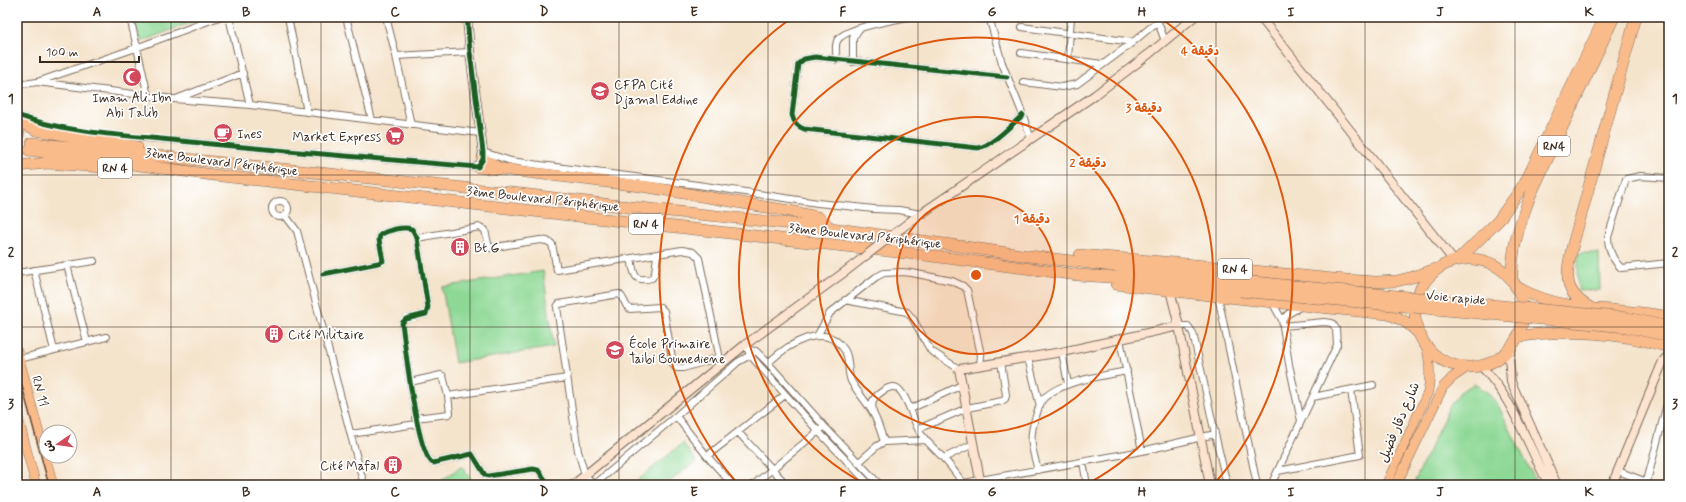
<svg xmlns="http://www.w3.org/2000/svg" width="1686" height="502" font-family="Mynerve,'Playpen Sans Arabic',sans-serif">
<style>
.green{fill:#8dd894;stroke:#648159}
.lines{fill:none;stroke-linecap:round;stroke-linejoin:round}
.street-casing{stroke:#7c6b5b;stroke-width:8}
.secondary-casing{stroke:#7c6b5b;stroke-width:10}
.primary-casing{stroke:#7c6b5b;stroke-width:10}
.highway-casing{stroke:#7c6b5b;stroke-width:12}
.street{stroke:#fff;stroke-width:6}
.secondary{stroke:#fde4d1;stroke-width:8}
.primary{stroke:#fabb8b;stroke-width:9}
.highway{stroke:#fabb8b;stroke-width:11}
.tram{stroke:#3b2a1e;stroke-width:1}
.secondary-bridge-casing{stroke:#7c6b5b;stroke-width:10;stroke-linecap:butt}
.highway-bridge-casing{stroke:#7c6b5b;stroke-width:12;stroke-linecap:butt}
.secondary-bridge{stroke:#fde4d1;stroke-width:8}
.highway-bridge{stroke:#fabb8b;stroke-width:11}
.cycleway-casing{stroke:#fff;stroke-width:8}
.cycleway{stroke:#1b5e20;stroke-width:5}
.grid{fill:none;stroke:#3b2a1e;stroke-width:1;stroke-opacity:0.55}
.ring{fill:none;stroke:#df570d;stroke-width:2}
.labels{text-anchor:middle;stroke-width:3.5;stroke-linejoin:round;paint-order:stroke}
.shield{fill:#fff;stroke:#766a62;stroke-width:1}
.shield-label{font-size:12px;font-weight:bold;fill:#3b2a1e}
.poi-label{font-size:13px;fill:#3b2a1e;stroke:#fff;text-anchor:start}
.street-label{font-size:13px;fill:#3b2a1e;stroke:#fff}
.centre{fill:#df570d;stroke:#fff;stroke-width:2}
.ring-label{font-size:12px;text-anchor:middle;font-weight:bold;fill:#df570d;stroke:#fff;stroke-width:3.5;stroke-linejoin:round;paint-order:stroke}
.neatline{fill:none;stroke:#3b2a1e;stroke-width:1.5}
.grid-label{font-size:13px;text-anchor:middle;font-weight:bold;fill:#3b2a1e}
</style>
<rect width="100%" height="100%" fill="#fff"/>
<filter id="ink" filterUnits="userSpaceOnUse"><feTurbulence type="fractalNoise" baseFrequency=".025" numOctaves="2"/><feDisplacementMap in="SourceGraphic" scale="8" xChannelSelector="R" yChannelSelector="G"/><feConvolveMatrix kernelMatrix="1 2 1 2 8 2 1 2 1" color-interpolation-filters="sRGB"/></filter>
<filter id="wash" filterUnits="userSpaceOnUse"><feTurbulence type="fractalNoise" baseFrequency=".012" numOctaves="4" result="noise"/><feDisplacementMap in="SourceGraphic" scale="16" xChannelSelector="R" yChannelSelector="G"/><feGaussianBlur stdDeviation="0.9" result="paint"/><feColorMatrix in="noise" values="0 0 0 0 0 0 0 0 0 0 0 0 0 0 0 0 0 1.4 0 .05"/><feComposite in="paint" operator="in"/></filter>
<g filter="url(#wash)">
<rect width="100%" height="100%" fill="#f5e4cc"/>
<path class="green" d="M133 17H206L140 42Z
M1578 253H1599L1600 290 1578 291Z
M543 271 554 347 455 363 442 287Z
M1474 384 1487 392 1498 405 1535 480 1506 485H1413L1449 407 1460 392Z
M683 443 696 461 665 485H632Z
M462 466 475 485H435Z"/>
</g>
<g filter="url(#ink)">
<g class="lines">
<g class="street-casing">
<path id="street" d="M130 17 148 96
M229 17 250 105
M288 17 307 112
M346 17 372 120
M386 17 396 56 411 125
M989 17 1002 63 1021 110 1031 139
M1156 17 1165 41
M1022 27 1133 42
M1021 53 1102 64
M396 56 470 52
M1068 59 1071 17
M837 60C836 54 835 46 837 41 843 28 894 20 908 17
M853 62V38L859 29
M1007 77 815 57 804 59 798 64 792 115C794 123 797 126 804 129L978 148C993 145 1011 125 1023 115
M37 82 174 99 250 105 480 133
M1023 82 1062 87 1077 84 1133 42 1163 17
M17 85 37 82 136 48 219 17
M176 99 243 73
M20 116C72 135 128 136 182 141 280 151 379 159 478 167
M483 152 511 161 532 164 698 185 818 203 874 209 899 210 921 214
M1669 178 1640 176 1626 179 1608 237C1608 249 1612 259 1621 268L1669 263
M272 209a8 8 0 1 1 16 0a8 8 0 1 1-16 0Z
M285 215 297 231 364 485
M417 238 480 227 485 230 489 248 540 240 547 241 552 244 557 270 682 250 693 252 699 258 721 364
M631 258C634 274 633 283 652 278L655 273 657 254
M67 265 87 342
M34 270 54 350
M17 273 94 261
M323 274 378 263 383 261 379 240 380 235C388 230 403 226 412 229L417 238 428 307 426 314 406 319 402 323C405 344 417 457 433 463L472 454 485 475 488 476 533 469 538 470 549 485
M1218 296 1257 485
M845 300 907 312 913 319 931 351 959 369
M1272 302 1282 320 1289 364 1301 421
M1282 320 1288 314 1300 307
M1179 326H1188L1193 333 1215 434
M817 336 830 313 876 277 884 273 902 272 912 273 952 281 963 286 967 290 981 355 980 366
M1120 339 1142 451
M747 347 750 355 819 432 870 485
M748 350 756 351 768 363 824 426 880 485
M1062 352 1068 384
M1028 358 1040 406
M19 359 106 337
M768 363C787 345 826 319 845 351 850 360 847 371 851 381 857 392 867 402 873 413 878 422 881 432 884 442L877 446 858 463
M410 382 441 375 443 376 448 396 450 413 449 414 415 418
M448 396 567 378
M1313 397 1373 385
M910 409 962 385
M873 412C873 409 872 405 872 403 874 396 889 384 897 388 906 393 913 419 918 429 924 441 936 449 944 459 951 466 957 475 963 483
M676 416 738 362 752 354
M918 429 967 408 1002 401 1005 399 1006 395 1001 362
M738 432 787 485
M351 434 416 424
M884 442 926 440
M707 456 785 395
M944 458 973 444
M1083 462 1087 485
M1038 470C1032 449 1028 438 1036 416 1038 410 1040 401 1045 397 1065 380 1102 376 1127 371
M1278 471 1360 455 1351 390
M1618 471 1647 482
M594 485 585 475 578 451 557 307 559 304 619 294C625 298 624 306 630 309L660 307 664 311 673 364 676 368H683L720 357
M594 485 676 416 707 456 733 485
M753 485 821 429
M953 485 1142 451 1215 434 1227 485
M1271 485 1337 345 1336 329 1332 323 1324 322 1283 326
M1646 485 1669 396"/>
</g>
<g class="secondary-casing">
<path id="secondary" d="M467 17 470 52 483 152 481 163
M1260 17 1454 261
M912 220 1095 95 1149 54 1194 17
M1170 290 1179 326 1210 485
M1513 344 1509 356 1511 382 1557 485
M1480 365C1513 398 1527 444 1549 485
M573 485 746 344 846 271
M981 485 959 369 1062 352 1179 326
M1612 485 1663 361 1669 355"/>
</g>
<g class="primary-casing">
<path id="primary" d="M17 351 53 485
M17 414 36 485
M1386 485 1428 392C1431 375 1430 361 1426 344
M1396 485 1443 387 1453 377 1468 367"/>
</g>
<g class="highway-casing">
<path id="highway" d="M17 119 36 130 137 147
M17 121 19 129 17 149
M32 143 522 194 612 205 831 228 1029 256 1242 281
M29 150 213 175 924 255 1078 275 1168 281 1240 291
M483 159 501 169 648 187 795 212 818 217 831 228
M17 166 47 163 116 168
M478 167 496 169
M1080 255 1175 263 1333 279 1375 282 1397 281 1413 277 1439 268
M1415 313a54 54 0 1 1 108 0a54 54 0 1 1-108 0Z
M1458 260 1498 221 1525 183 1605 17
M1512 281C1511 248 1519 227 1530 196L1614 17
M1116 284C1206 295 1297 305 1388 314 1403 319 1411 325 1421 336
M1515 286C1565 315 1616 306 1669 317
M1593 309C1561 293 1566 274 1573 244L1636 17
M1517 337C1565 328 1622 333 1669 347"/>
</g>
<use href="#street" class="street"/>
<use href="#secondary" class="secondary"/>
<use href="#primary" class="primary"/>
<use href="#highway" class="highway"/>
<path class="tram" d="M17 367 49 485"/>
<g class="secondary-bridge-casing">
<path id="secondary-bridge" d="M846 271 912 220"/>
</g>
<g class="highway-bridge-casing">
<path id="highway-bridge" d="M1242 281 1627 318 1669 327
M1240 291 1627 327 1669 336"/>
</g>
<use href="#secondary-bridge" class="secondary-bridge"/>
<use href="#highway-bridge" class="highway-bridge"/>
<g class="cycleway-casing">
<path id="cycleway" d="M1007 77 815 57 804 59 798 64 792 115C794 123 797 126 804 129L978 148C993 145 1011 125 1023 115
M17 115C69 134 126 135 181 141 280 151 379 159 478 167L483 159V152L470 52 467 17
M323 274 378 263 383 261 379 240 380 235C388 230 403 226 412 229L417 238 428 307 426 314 406 319 402 323C405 344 417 457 433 463L472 454 485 475 488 476 533 469 538 470 549 485"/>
</g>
<use href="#cycleway" class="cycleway"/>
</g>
</g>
<path class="grid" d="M171 17V485M321 17V485M470 17V485M619 17V485M768 17V485M918 17V485M1067 17V485M1216 17V485M1365 17V485M1515 17V485M17 175H1669M17 327H1669"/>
<circle cx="976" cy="275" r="79" fill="#df570d" fill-opacity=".12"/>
<g class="ring">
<circle cx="976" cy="275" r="79"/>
<circle cx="976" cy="275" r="158"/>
<path d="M865 484A237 237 0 1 1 1087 484"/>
<path d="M737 483A317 317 0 0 1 790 19M1162 19A317 317 0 0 1 1215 483"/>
</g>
<defs>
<g id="mosque-disc" transform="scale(1)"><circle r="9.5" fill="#d1495b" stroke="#fff"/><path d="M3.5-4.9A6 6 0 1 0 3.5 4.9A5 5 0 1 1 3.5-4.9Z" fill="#fff"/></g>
<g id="university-disc" transform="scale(1)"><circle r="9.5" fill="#d1495b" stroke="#fff"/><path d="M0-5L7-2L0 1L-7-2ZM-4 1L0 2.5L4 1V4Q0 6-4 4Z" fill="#fff"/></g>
<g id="cafe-disc" transform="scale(1)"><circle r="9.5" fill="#d1495b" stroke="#fff"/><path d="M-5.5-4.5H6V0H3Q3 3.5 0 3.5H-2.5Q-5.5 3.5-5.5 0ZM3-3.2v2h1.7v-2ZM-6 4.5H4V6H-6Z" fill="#fff"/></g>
<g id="supermarket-disc" transform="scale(1)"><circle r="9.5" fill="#d1495b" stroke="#fff"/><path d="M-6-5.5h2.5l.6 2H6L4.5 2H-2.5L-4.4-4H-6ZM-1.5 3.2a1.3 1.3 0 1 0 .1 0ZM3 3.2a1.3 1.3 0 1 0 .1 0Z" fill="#fff"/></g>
<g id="building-disc" transform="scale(1)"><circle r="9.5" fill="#d1495b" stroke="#fff"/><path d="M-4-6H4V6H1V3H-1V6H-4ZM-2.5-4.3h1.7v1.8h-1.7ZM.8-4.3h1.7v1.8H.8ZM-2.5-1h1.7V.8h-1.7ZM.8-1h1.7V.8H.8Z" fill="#fff"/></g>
<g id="school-disc" transform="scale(1)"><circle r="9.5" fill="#d1495b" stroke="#fff"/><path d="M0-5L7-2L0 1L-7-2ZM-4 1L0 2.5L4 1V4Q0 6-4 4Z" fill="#fff"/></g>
</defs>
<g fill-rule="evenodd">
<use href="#mosque-disc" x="132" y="77"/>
<use href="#university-disc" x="600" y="91"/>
<use href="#cafe-disc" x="223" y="133"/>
<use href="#supermarket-disc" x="395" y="136"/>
<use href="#building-disc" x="460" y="247"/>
<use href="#building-disc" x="274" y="334"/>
<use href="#school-disc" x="615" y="350"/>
<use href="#building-disc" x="393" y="465"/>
</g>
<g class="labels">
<g class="shield">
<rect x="1538" y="136" width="32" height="20" rx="3"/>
<rect x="98" y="158" width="34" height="20" rx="3"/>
<rect x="629" y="214" width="34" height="20" rx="3"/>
<rect x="1218" y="259" width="34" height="20" rx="3"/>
</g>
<g class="shield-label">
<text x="1554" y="150">RN4</text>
<text x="115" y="172">RN 4</text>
<text x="646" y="228">RN 4</text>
<text x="1235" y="273">RN 4</text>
</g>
<g class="poi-label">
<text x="614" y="89">CFPA Cité<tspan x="614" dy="15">Djamal Eddine</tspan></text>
<text x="132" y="102" text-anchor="middle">Imam Ali Ibn<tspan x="132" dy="15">Abi Talib</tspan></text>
<text x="237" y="138">Ines</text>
<text x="381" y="141" text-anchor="end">Market Express</text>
<text x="474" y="252">Bt G</text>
<text x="288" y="339">Cité Militaire</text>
<text x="629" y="348">École Primaire<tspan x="629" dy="15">Taibi Boumediene</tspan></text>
<text x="379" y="470" text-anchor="end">Cité Mafal</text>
</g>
<g class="street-label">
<text transform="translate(222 161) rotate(7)" y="5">3ème Boulevard Périphérique</text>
<text transform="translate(543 198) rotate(6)" y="5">3ème Boulevard Périphérique</text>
<text transform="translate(865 235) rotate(6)" y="5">3ème Boulevard Périphérique</text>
<text transform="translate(1456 297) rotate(5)" y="5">Voie rapide</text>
<text transform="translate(41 391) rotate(75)" y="5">RN 11</text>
<text transform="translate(1398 422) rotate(-67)" y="5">شارع دقار فضيل</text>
</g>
</g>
<circle cx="976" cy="275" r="6" class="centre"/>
<g class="ring-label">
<text x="1200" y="55">4 دقيقة</text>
<text x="1144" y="112">3 دقيقة</text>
<text x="1088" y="167">2 دقيقة</text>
<text x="1032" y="223">1 دقيقة</text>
</g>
<rect width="1686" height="502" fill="none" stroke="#fff" stroke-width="44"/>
<g transform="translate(58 444) rotate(257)"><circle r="19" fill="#ffffff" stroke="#b1aaa5"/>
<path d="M0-3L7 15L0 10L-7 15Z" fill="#d1495b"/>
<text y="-6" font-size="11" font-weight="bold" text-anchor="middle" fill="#3b2a1e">ش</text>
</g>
<path d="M40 56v6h99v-6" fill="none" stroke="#3b2a1e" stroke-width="2"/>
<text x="46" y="56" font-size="12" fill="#3b2a1e" stroke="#ffffff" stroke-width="3" paint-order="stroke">100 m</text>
<rect x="22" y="22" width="1642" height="458" class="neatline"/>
<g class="grid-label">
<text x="97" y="16">A</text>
<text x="246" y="16">B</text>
<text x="395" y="16">C</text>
<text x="544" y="16">D</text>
<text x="694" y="16">E</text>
<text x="843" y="16">F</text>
<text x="992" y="16">G</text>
<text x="1142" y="16">H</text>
<text x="1291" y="16">I</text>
<text x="1440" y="16">J</text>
<text x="1589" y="16">K</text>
<text x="11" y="103">1</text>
<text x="1675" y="103">1</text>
<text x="11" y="256">2</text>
<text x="1675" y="256">2</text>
<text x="11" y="408">3</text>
<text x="1675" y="408">3</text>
<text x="97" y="496">A</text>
<text x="246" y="496">B</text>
<text x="395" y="496">C</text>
<text x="544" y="496">D</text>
<text x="694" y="496">E</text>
<text x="843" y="496">F</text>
<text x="992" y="496">G</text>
<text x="1142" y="496">H</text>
<text x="1291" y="496">I</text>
<text x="1440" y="496">J</text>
<text x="1589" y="496">K</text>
</g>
</svg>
